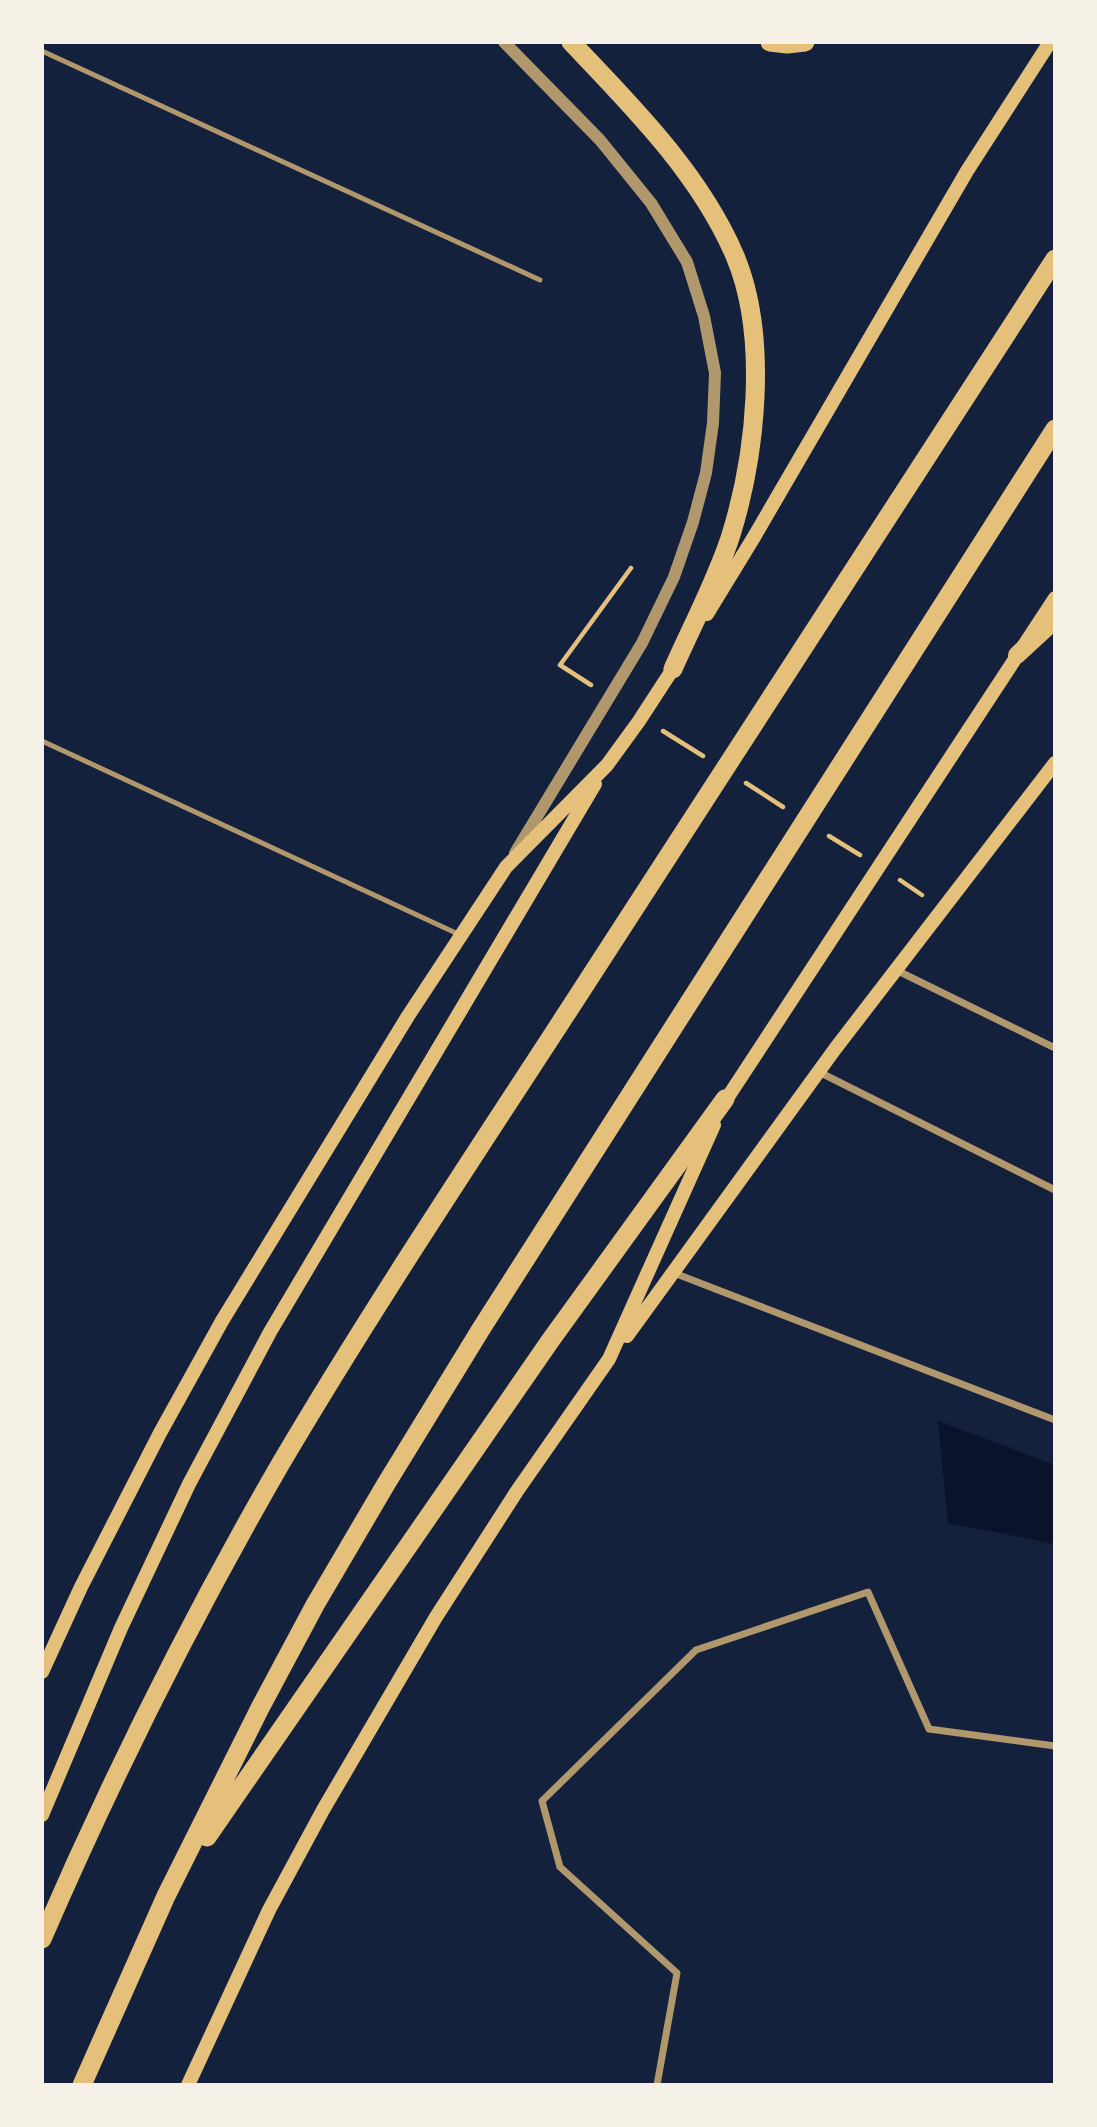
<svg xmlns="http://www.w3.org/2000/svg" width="1097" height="2127" font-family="'Crimson Pro',serif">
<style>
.water{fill:#0b132b}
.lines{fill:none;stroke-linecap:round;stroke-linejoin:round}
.path{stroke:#e5c07b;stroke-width:4.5}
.service{stroke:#b1986c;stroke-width:5}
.minor{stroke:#b1986c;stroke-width:7}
.tertiary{stroke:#b1986c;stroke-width:12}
.secondary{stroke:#e5c07b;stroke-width:14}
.primary{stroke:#e5c07b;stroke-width:18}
.trunk{stroke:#e5c07b;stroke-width:19}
</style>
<rect width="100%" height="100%" fill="#14213d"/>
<path class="water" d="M938 1421 1055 1465V1544L948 1523Z"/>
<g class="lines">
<path class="path" d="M591 685 560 665 631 568
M663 731 703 756
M746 783 783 807
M829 836 860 855
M900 880 922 895"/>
<path class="service" d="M42 51 540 280
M42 741 458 934"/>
<path class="minor" d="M896 970 1055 1048
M819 1072 1055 1190
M674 1273 1055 1420
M657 2085 677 1973 560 1867 542 1801 696 1650 868 1592 929 1729 1055 1746"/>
<path class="tertiary" d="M504 42 600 140 651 203 687 262 704 316 715 373 713 423 706 473 693 522 674 577 642 643 515 853"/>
<path class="secondary" d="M707 614 754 537 967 171 1050 42
M722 1106 1055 598
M627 1336 835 1049 1055 763
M42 1672 81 1587 160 1433 222 1321 408 1016 506 867 607 765 639 721 678 661
M42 1815 121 1628 189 1484 270 1332 595 784
M188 2085 269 1910 323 1810 436 1617 517 1491 609 1359 714 1125"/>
<path class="primary" d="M1017 655 1055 620"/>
<path class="trunk" d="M571 42C632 106 700 174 735 256 769 337 756 456 730 538 715 583 692 626 673 669
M770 42 787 44 805 42
M207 1837 550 1341 725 1099
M42 1939C113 1775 192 1617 281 1463 373 1307 474 1156 572 1005 733 756 894 507 1055 259
M82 2085 166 1896 260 1708 315 1605 386 1484 481 1329 1055 429"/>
</g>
<rect width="1097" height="2127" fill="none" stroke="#f6f1e7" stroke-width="88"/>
</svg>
